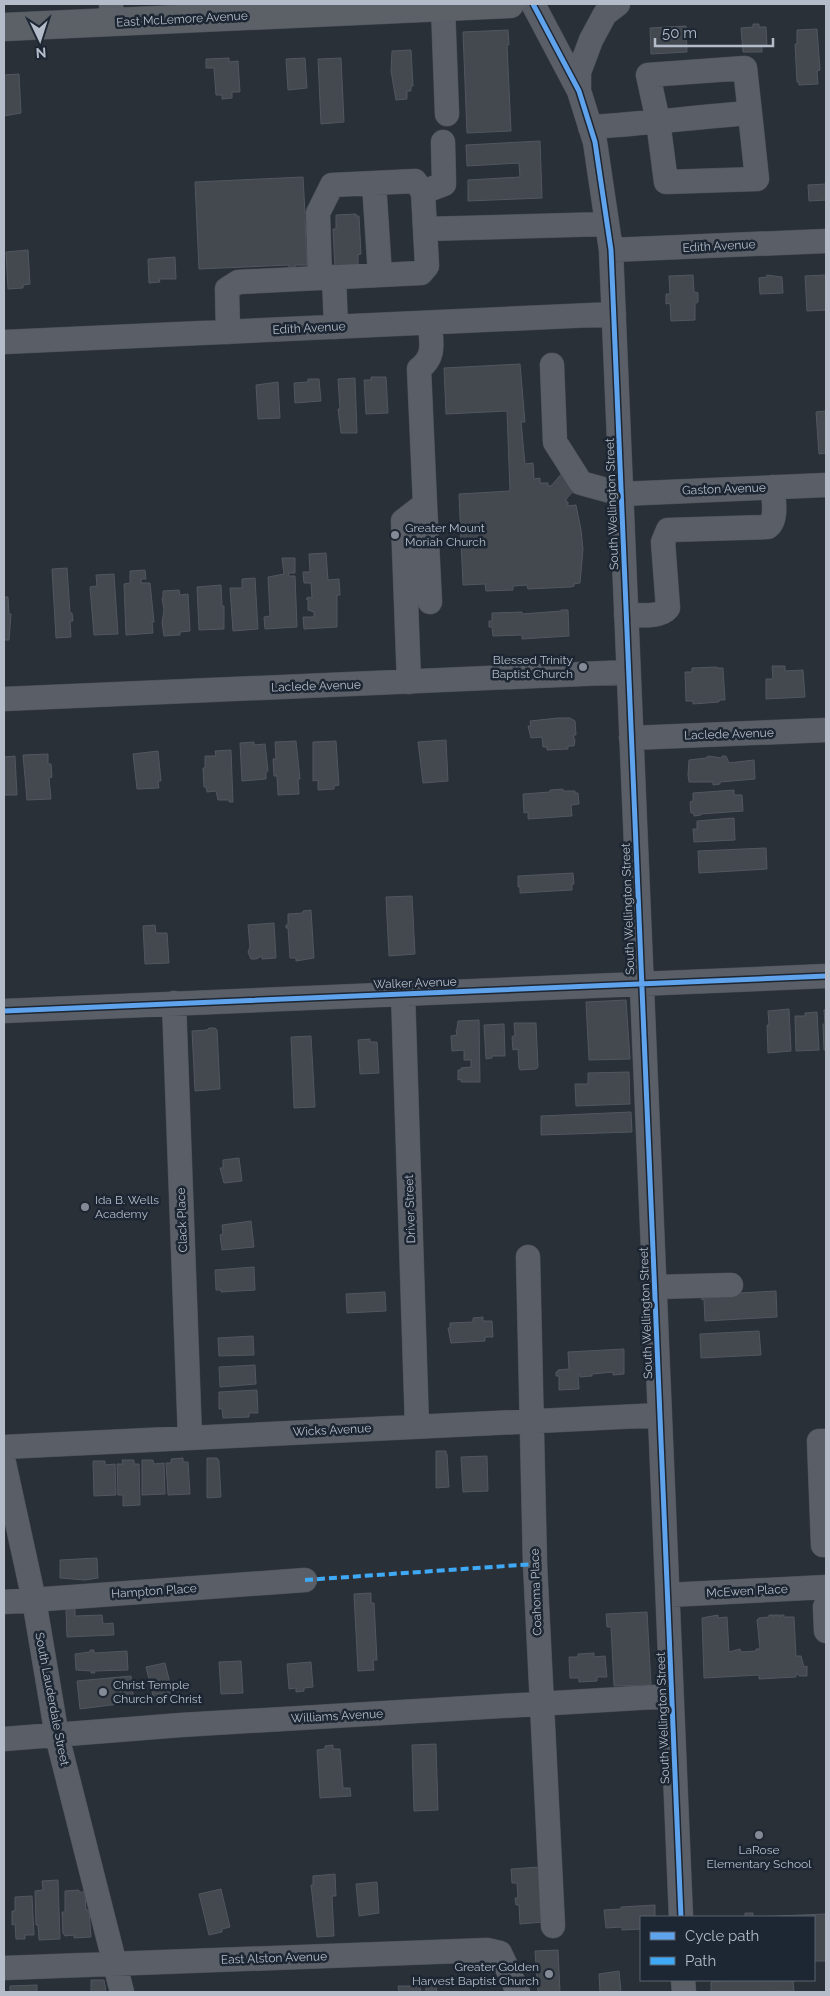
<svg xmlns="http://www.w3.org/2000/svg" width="830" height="1996" font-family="Raleway,sans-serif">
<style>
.building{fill:#444950;stroke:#52575f}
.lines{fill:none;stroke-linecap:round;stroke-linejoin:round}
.minor-casing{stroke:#484c53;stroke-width:25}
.major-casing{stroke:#484c55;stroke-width:29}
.minor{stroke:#5a5e66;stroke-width:24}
.major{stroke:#5c6168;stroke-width:28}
.quiet{stroke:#3fa9f5;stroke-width:4;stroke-dasharray:8 4;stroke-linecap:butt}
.cycleway-casing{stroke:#1d2633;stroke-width:8}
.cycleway{stroke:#60a3ed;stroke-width:5}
.poi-dot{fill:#848b96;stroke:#1d2633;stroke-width:2}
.labels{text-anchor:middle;stroke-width:5;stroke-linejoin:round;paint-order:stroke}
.street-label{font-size:12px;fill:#b4bcc9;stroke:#1d2633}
.poi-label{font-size:12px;fill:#b4bcc9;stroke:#1d2633;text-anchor:start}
</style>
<rect width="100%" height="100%" fill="#2a3038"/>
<path class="building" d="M753 24H759V27H766L767 46H762V52H743L741 28 753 27Z
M686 26 687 52 651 54 650 28Z
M817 29 820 70 817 71 818 84 799 85V82H797L795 44H797V30Z
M508 30 509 45H507L511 131 467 133 463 32Z
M411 50 413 86H411V91H407V99L396 100 391 71 392 51Z
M229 58V62L238 61 240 92H232V98L222 99V95H216L214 68H206V59Z
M305 58 307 88 288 90 286 59Z
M341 58 344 122 321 124 318 59Z
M19 74 21 113 4 116V75Z
M540 141 542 198 468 201V180L520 177 519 163 467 166 466 145Z
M303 177 305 213 311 212V219H305L307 265H295V271H289V265L199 269 195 182Z
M826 184V200L809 201 808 185Z
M356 214V216H359L361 254 358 255V268H335L333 229H336V215Z
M28 250 30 284 23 285V288L8 289 6 252Z
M175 257 176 279H159L160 282 149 283 148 259Z
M693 275 694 292 698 293V302L695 304V320L671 321 670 303 666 304V294H670L669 276Z
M767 275 782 277 783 293 760 294 759 278 767 277Z
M826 275V310L807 311 805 276Z
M520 364 525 422H521L525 464 533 463 534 479 540 478V483H548V486H551L564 471 579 485 566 499V502H568V506L576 505 581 530 583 549 580 583 574 584V586L571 587 528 589 527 585 513 586V590L486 591 485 584 463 585 459 494 510 491 507 411 446 414 444 368Z
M371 377H386L388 413 366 414 364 380H371Z
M355 378 357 433H341L338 409H340L338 379Z
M308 379H319L321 401 295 403 294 383 308 382Z
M278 382 280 418 258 419 256 385Z
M826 411V453L819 454 816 412Z
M326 553 328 580 339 579 340 595H337V627L304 629 303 617H314V612L308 610V600L306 599 308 597 312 598 311 583H304L303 572H310L309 554Z
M282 558H295V573H288L289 576H295L297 627 265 629 264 617 270 616 268 577 284 574Z
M67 568 70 613H72L73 621H70L71 637 56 638 52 569Z
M145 570 146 579H141V583H150L154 622H152L153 633 126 635 124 584 130 583V571Z
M114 574 118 634 94 635 90 587 97 586 96 575Z
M255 578 258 629 233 631 230 588H242V579Z
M221 585 222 606H224V629L199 630 197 587Z
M179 590 180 595 188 594 190 631 180 632V635L164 636 162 623 164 610 162 598H163V591Z
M4 597H8L9 614H11L9 640H4Z
M561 610H568L569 636 522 639V635L493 636 492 627H489V621H492V613L522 612V614L561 611Z
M772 666H785V671L803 670 805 697 766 699V679H773Z
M717 667V668H723L725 700H719V702L693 704V701H686L685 672H692V668Z
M558 718H570L575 721 576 735H573L575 741 574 746H568V749L547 750V747H543L542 737 531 738 528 726H531L530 721Z
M446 740 448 781 423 783 418 742Z
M296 741 300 779H298L299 794 278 795 277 776H274L273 759H276L275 742Z
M336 741 339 785 334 786V789L318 790V780L313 781V742Z
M254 742V745L265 744 268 771 266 772V779L242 781 240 743Z
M231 750 233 802H229V800H218L216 791 207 792 206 787H204L203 768H205V756H216L215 751Z
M158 751 161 781H158L159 788 137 789 133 754Z
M48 754V764H51L52 777 49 778 51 799 27 800 23 755Z
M15 756 17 795H4V757Z
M708 756 722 758V756H726L729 763 754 760 755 779 720 782V784L713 785V782H689L688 775 689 760 706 758Z
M563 789V791H575V793H578L579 804 571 805 572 816 528 819V812L524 813 523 794 550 792V790Z
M734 790V795H742L743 811 701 814V815L694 816V813H691L690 802 693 801V793Z
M734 818 735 840 694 842 693 829H697V821Z
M766 848 767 869 699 873 698 851Z
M573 873 574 884H572V890L520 893V887H518V876Z
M412 896 415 954 389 956 386 897Z
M311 910 314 958 296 961V958H290L288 928H286V925H288V914L303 913V911Z
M274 923 276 958 262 959V956L256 959H251L248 952 250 947 248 925Z
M155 925 156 933H167L169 963 145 964 143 926Z
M626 1000 630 1059 589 1060 586 1002Z
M789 1009 791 1051 768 1053 767 1025H769L768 1011Z
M826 1009V1050H824L823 1024H825L824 1010Z
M817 1012 819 1050 796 1051 795 1016H805V1013Z
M479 1020 480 1082H461V1079L458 1080V1070H461V1068L471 1067V1060H464V1050L452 1051 451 1036 457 1035 456 1030 457 1029 458 1021Z
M514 1023H536L538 1067 536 1069 520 1070 519 1068 518 1049 513 1050 512 1037 515 1035Z
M504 1024 505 1056H492V1058L486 1059 484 1025Z
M209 1028H215L217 1030 220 1089 195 1091 192 1031 207 1030Z
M311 1036 315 1107 294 1108 291 1037Z
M370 1039V1042H377L379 1073 360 1074 358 1040Z
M629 1072 630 1104 576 1106 575 1084H588V1073Z
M631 1112 632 1132 541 1135V1116Z
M239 1158 242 1181 224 1183 220 1168H223V1160Z
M251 1221 254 1247 222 1250 220 1235 223 1234 222 1225Z
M254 1267 255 1290 221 1292V1290H216L215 1270Z
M776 1291 777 1317 705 1321 704 1299 702 1300V1295Z
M385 1292 386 1311 347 1313 346 1294Z
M483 1317V1321H492L493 1337H485V1341L451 1343 448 1328H450V1323L473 1322V1318Z
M759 1331 761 1355 701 1358 700 1334Z
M253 1336 254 1355 219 1356 218 1338Z
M624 1349V1374L613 1375V1372L592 1374V1376L580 1377V1374H578L579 1389 559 1390V1376H556V1372H558V1370L569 1369 568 1352Z
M255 1365 256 1384 220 1387 219 1367Z
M257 1390 258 1413H249V1417L223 1418 222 1409H219V1392Z
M436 1451H446V1454H447L449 1487 436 1488Z
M487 1456 488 1491 463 1492 461 1457Z
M183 1458V1462H188L190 1494 168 1495 166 1463H171V1459Z
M207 1458H217L219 1461 221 1497 207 1498Z
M122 1460H134V1464H139L140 1505 123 1506V1495H118L117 1464H123Z
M142 1460H153L154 1464 164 1463 165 1494 142 1495Z
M93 1461H105V1465L115 1464 116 1495 94 1496Z
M97 1558 98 1578 85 1580 60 1578V1560Z
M371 1593V1603H374L377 1660H373L374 1670 358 1671 354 1594Z
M66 1609H75V1616L102 1615 103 1624 113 1623 114 1635 67 1637Z
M647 1612 651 1685 614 1686 611 1627H607L606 1614Z
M718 1615V1618L727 1617 729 1652 740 1649 741 1652 756 1651V1649H760L757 1620 759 1618 769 1617V1615H773V1617L774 1615H779L780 1617V1615H784V1617H794L796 1656H801L804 1667 807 1666V1676H799L798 1674H796V1677L759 1679V1675L704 1678 702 1618Z
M90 1650H94V1653L127 1651 128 1670 94 1671 95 1673H91V1671L76 1670 75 1654 90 1652Z
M594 1653V1657L605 1656 607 1677H597V1681L579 1682V1678H570L569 1657H578V1654Z
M241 1661 243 1693 221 1694 219 1662Z
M311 1662 313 1687 304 1688V1691L296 1692V1688L289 1689 287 1664Z
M165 1663 173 1695 154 1700 146 1667Z
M131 1676 134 1702 80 1709 77 1681Z
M436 1744 438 1810 414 1811 412 1745Z
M333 1745V1749H340L343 1788H350L351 1796 320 1798 317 1750 325 1749V1746Z
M539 1867 543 1922 520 1924 519 1905H516L515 1898H518L517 1883H512L511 1869Z
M335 1874 336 1896H332L334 1936 317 1937 311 1885H313V1876Z
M58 1880 60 1939 39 1940 38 1925H36L35 1891 43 1890 42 1881Z
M377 1882 379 1913 359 1916 356 1884Z
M221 1889 230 1927 222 1929V1932L209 1935 199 1894Z
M79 1890V1892H85L86 1910H89L91 1937 74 1938V1935L65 1936 63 1933 62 1912H65V1891Z
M32 1896 34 1935H25V1939H16L15 1924 12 1925V1911H15V1897Z
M655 1905V1917H641V1929L622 1930V1927L606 1928 604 1910 621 1909V1907Z
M745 1913H753V1917L826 1914V1961H814V1917H739H745Z
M558 1950 560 1992H538L535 1951Z
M619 1971 621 1992H600L599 1974Z
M91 1980H104L106 1992H91Z
M729 1980H793L794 1991 711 1992V1982Z
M435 1981 437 1992H426V1982Z
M37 1985V1992H10V1986Z
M398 1986H420L421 1992H399Z"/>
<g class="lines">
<g class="minor-casing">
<path id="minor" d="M111 4 112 22
M533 4 579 91 595 142 611 250 681 1917
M443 7 447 114
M579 91V72L591 40 605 14 618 4
M590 127C643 124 696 117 750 113L757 179 666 182 658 121 648 75 745 68 750 113
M423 192 444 184 443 142
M425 229 607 224
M611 250 826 241
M334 277 336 327
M320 278 318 213 332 185 374 183 380 275
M228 332 227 289 238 282 421 273 427 266 423 192 415 181 374 183
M4 342 614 314
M552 365 555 442 581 483 621 494 826 485
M425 504 430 602
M626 615C639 615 660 618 668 608L663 542 668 530 768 527C778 519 773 499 773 487
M409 682 403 521 425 504 419 369C436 356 431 343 430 323
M4 699 628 672
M631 738 826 730
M403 993 417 1426
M174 1003 190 1438
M4 1011 826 976
M528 1257 535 1564 553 1926
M655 1287 731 1285
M826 1441H819L823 1545H826
M4 1447 660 1415
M4 1463 34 1600 57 1736 122 1992
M668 1595 826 1587
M4 1602 305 1580
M825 1607 826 1631
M4 1739 181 1725 671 1696
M4 1968 487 1950 500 1953 518 1992
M683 1980 684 1992"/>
</g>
<g class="major-casing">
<path id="major" d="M4 27 510 4"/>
</g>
<use href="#minor" class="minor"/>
<use href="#major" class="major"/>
<path class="quiet" d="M305 1580 535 1564"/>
<g class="cycleway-casing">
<path id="cycleway" d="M533 4 579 91 595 142 611 250 681 1917
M4 1011 826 976"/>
</g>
<use href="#cycleway" class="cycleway"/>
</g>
<g class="poi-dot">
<circle cx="395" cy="535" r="5"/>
<circle cx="583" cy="667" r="5"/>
<circle cx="85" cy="1207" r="5"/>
<circle cx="103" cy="1692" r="5"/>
<circle cx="759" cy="1835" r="5"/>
<circle cx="549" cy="1974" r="5"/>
</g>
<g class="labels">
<g class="street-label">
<text transform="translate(182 19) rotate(-3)" y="4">East McLemore Avenue</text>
<text transform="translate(719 246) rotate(-3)" y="4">Edith Avenue</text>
<text transform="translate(309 328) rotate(-3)" y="4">Edith Avenue</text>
<text transform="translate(724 489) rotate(-2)" y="4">Gaston Avenue</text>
<text transform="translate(612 504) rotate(-92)" y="4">South Wellington Street</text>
<text transform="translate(316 686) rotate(-2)" y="4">Laclede Avenue</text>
<text transform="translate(729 734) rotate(-2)" y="4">Laclede Avenue</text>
<text transform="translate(628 909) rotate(-92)" y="4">South Wellington Street</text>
<text transform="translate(415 983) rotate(-2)" y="4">Walker Avenue</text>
<text transform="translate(410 1209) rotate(-92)" y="4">Driver Street</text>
<text transform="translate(182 1220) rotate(-92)" y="4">Clack Place</text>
<text transform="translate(646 1313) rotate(-92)" y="4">South Wellington Street</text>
<text transform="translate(332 1430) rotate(-3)" y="4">Wicks Avenue</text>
<text transform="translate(154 1591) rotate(-4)" y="4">Hampton Place</text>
<text transform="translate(747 1591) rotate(-3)" y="4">McEwen Place</text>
<text transform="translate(536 1592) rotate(-92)" y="4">Coahoma Place</text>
<text transform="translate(52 1699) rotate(79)" y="4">South Lauderdale Street</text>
<text transform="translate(337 1716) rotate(-3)" y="4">Williams Avenue</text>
<text transform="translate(663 1718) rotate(-92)" y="4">South Wellington Street</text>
<text transform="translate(274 1958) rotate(-2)" y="4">East Alston Avenue</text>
</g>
<g class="poi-label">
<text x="405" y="532">Greater Mount<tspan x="405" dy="14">Moriah Church</tspan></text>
<text x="573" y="664" text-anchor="end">Blessed Trinity<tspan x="573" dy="14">Baptist Church</tspan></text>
<text x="95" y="1204">Ida B. Wells<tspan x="95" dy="14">Academy</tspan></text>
<text x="113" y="1689">Christ Temple<tspan x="113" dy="14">Church of Christ</tspan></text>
<text x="759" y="1854" text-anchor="middle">LaRose<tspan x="759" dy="14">Elementary School</tspan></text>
<text x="539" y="1971" text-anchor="end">Greater Golden<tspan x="539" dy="14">Harvest Baptist Church</tspan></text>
</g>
</g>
<rect width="830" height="1996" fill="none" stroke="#b4bcc9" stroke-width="10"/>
<rect x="640" y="1916" width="175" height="65" fill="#1d2633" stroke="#59626f"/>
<rect x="650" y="1932" width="25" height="8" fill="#60a3ed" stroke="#59626f"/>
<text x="685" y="1941" font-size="15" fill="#b4bcc9">Cycle path</text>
<rect x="650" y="1957" width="25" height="8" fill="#3fa9f5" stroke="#59626f"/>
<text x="685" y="1966" font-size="15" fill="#b4bcc9">Path</text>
<g transform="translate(40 40) rotate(176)" stroke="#1d2633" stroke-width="4" paint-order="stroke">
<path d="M0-4L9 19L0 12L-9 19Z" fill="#b4bcc9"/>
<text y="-8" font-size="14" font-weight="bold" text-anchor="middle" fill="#b4bcc9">N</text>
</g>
<path d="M655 38v8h118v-8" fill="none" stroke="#b4bcc9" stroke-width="2.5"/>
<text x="662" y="38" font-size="15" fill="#b4bcc9" stroke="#1d2633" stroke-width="4" paint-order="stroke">50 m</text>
</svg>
